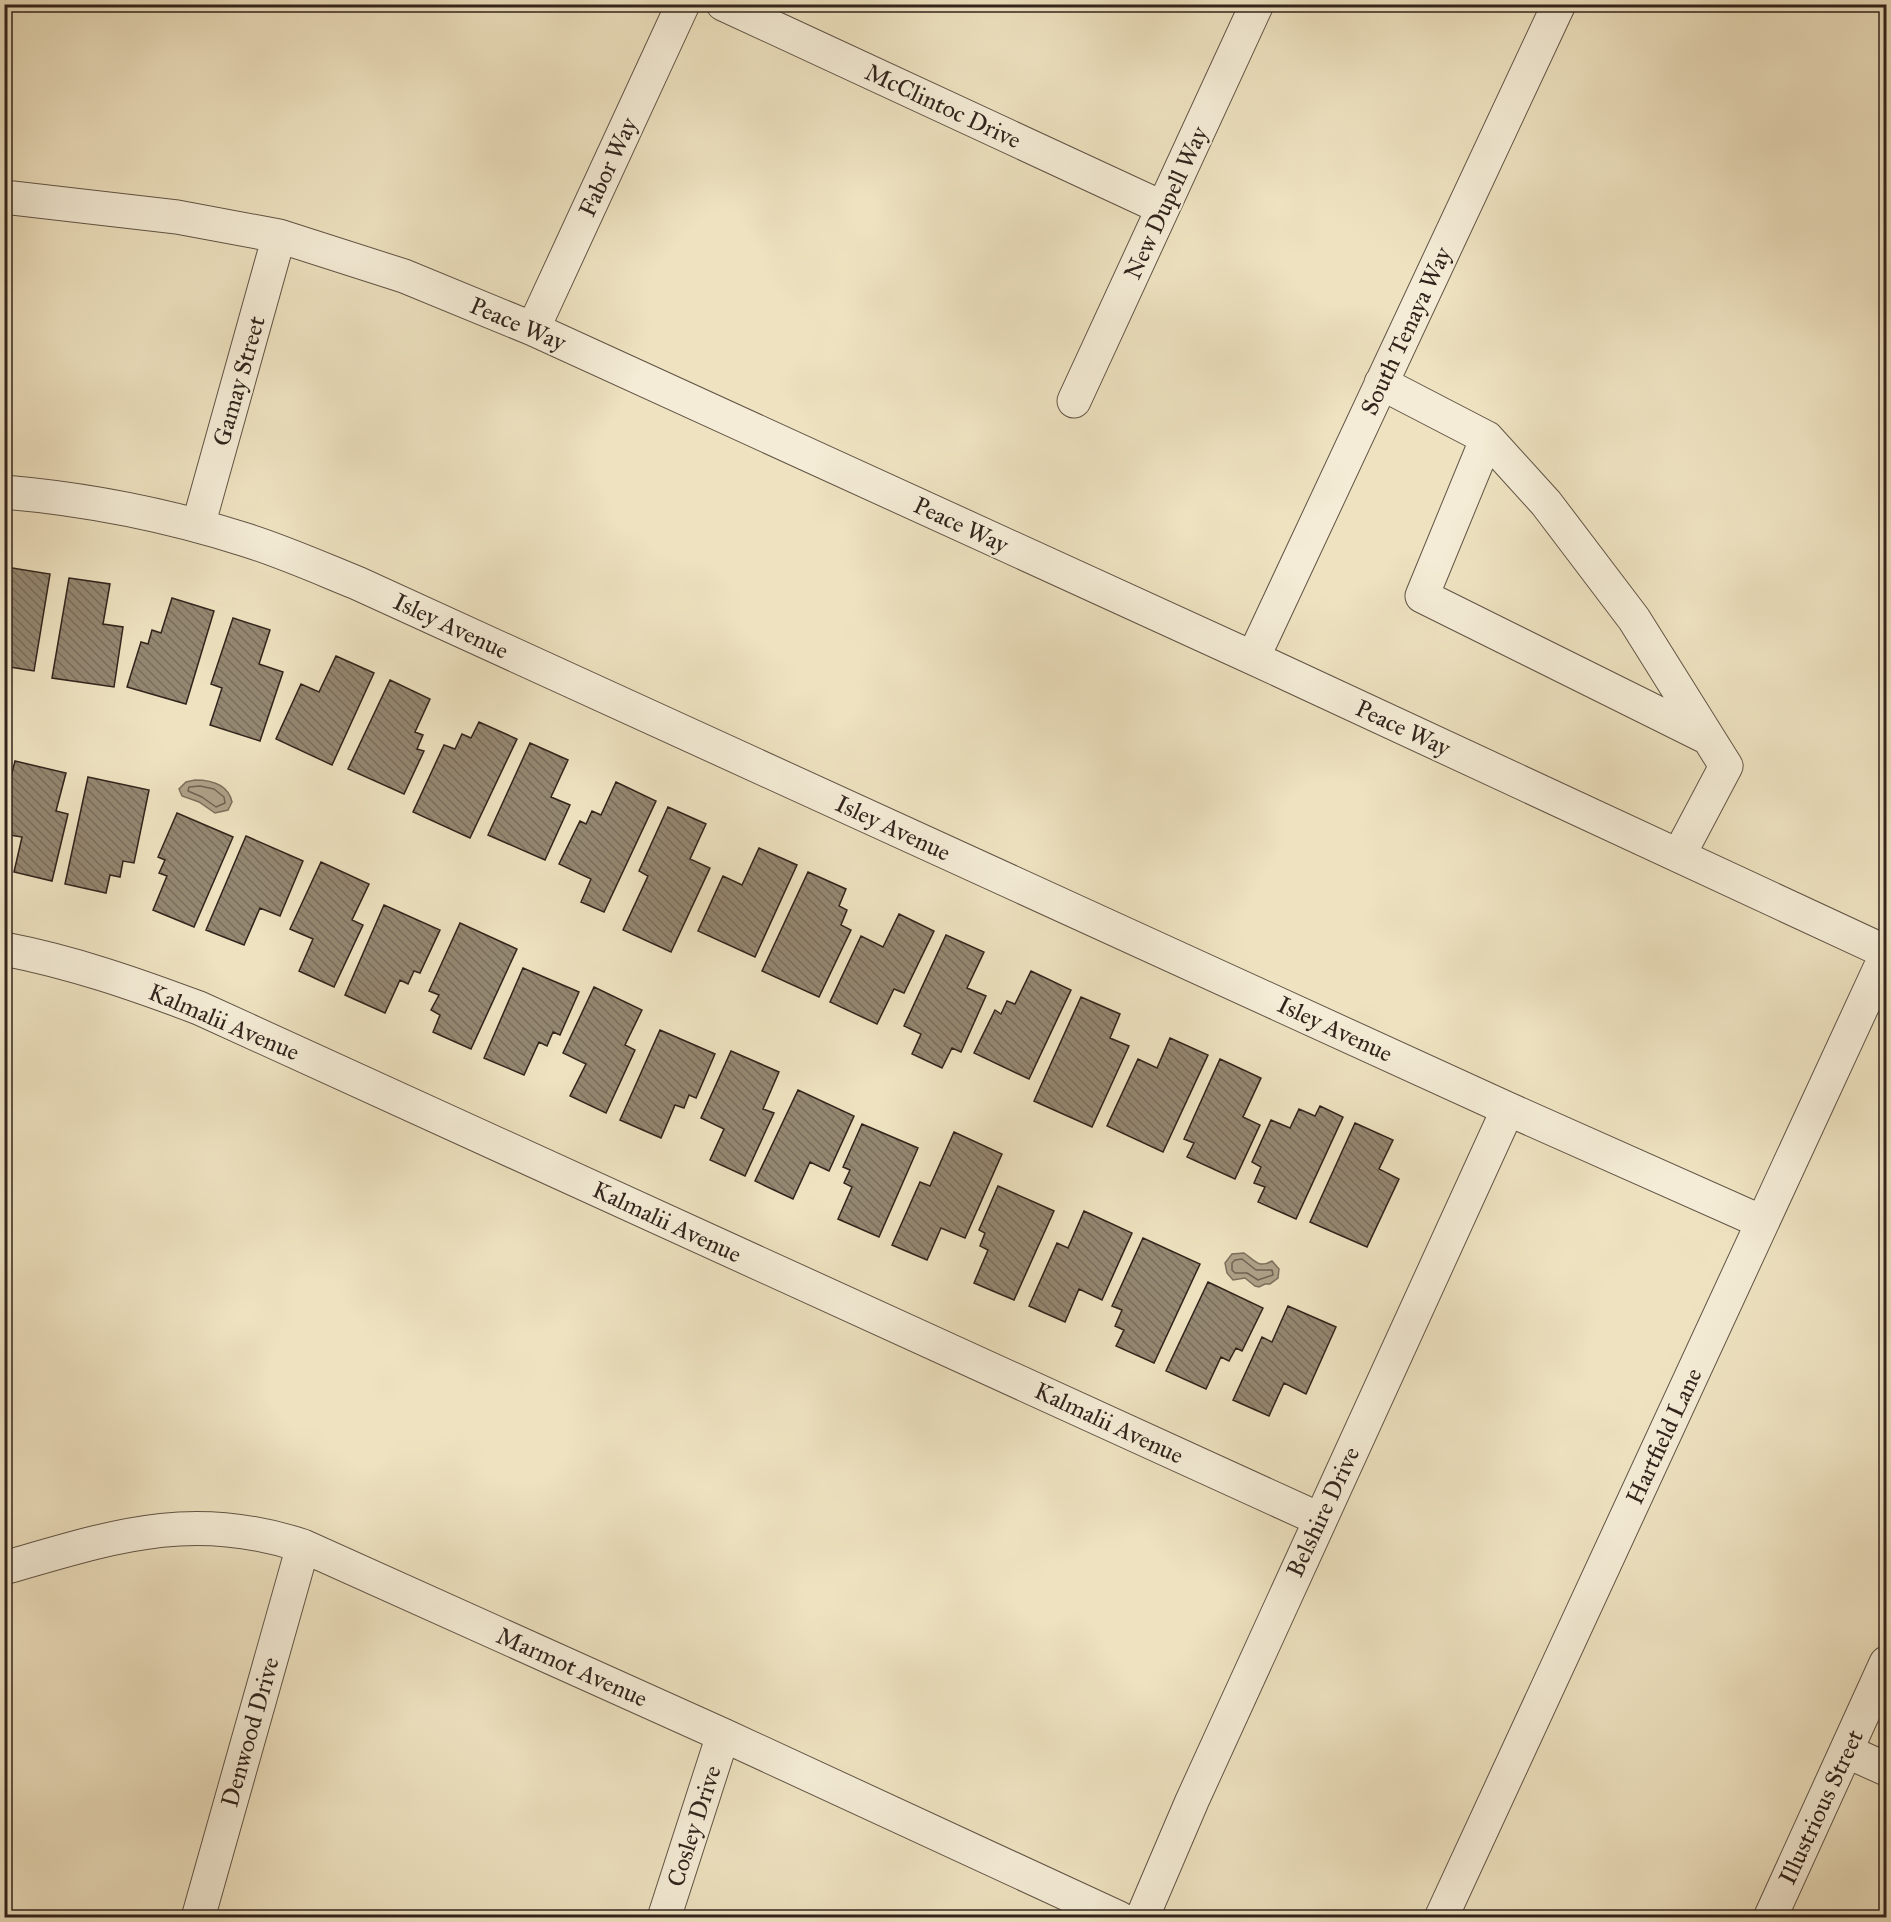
<svg xmlns="http://www.w3.org/2000/svg" width="1891" height="1922" font-family="'IM FELL Great Primer',serif">
<style>
.water{fill:#aea188;stroke:#7c6f5d;stroke-width:1.5}
.lines{fill:none;stroke-linecap:round;stroke-linejoin:round}
.shore{stroke:#706252;stroke-width:1.5}
.building{fill:url(#building-back-hatch);stroke:#32241c;stroke-width:1.5}
.minor-casing{stroke:#615445;stroke-width:35}
.minor{stroke:#f4ecd6;stroke-width:33}
.labels{text-anchor:middle;stroke-width:4.5;stroke-linejoin:round;paint-order:stroke}
.street-label{font-size:24px;fill:#32241c;stroke:#f4ecd6}
</style>
<defs>
<pattern id="building-back-hatch" width="6" height="6" patternUnits="userSpaceOnUse" patternTransform="scale(1.5)"><rect width="6" height="6" fill="#948771"/><path d="M-1 5l2 2M0 0l6 6M5-1l2 2" fill="none" stroke="#796e5c"/></pattern>
</defs>
<rect width="100%" height="100%" fill="#eee2c0"/>
<filter id="stains"><feTurbulence type="fractalNoise" baseFrequency=".00333" numOctaves="4"/><feColorMatrix values="0 0 0 0 .2 0 0 0 0 .09 0 0 0 0 .02 0 0 0 .5 -.17"/></filter>
<radialGradient id="worn" r=".72"><stop offset=".6" stop-color="#630" stop-opacity="0"/><stop offset="1" stop-color="#630" stop-opacity=".3"/></radialGradient>
<path class="water" d="M195 780C211 780 228 784 232 802L228 810 215 813 199 802 182 796 179 789 186 782Z
M1244 1253C1254 1260 1259 1269 1272 1261L1279 1269 1278 1278 1270 1284H1265L1259 1287 1255 1286 1245 1278 1233 1280 1227 1273 1225 1263 1232 1254Z"/>
<g class="lines">
<path class="shore" d="M200 786 214 789 224 797 225 803 216 807 202 797 188 791 189 787Z
M1242 1259 1256 1270H1272L1273 1275 1258 1280 1247 1273H1235L1232 1270V1263L1235 1260Z"/>
</g>
<path class="building" d="M6 567 50 574 34 671 4 666Z
M69 578 110 584 103 624 123 627 114 687 52 678Z
M172 598 214 611 186 704 127 687 141 642 148 644 152 630 161 633Z
M233 618 270 630 259 664 283 672 260 741 210 725 222 688 211 684Z
M336 656 374 673 332 765 276 739 301 684 319 692Z
M390 680 430 699 415 732 423 735 417 749 424 751 404 794 348 769Z
M479 722 517 739 470 838 413 812 444 745 455 749 462 734 471 738Z
M530 743 568 760 551 797 570 805 545 860 488 835Z
M15 761 66 773 56 811 68 814 52 881 14 872 22 837 4 834V804Z
M88 777 149 790 134 863 123 861 120 877 110 875 106 893 65 884Z
M616 782 656 801 604 912 581 902 591 879 559 864 580 821 586 824 592 811 601 815Z
M668 807 706 824 690 859 710 868 671 952 623 930 648 876 639 871Z
M177 813 233 837 194 927 153 910 167 876 159 873 165 860 158 857Z
M246 836 303 861 280 916 260 908 244 945 206 930Z
M759 848 797 865 755 957 698 931 723 876 742 885Z
M321 862 369 884 352 920 363 925 334 987 299 971 313 939 290 929Z
M808 872 846 889 839 906 847 910 841 925 851 930 819 997 762 971Z
M384 905 440 930 420 973 414 971 408 984 400 980 385 1013 345 995Z
M899 914 934 931 904 993 894 989 877 1024 830 1002 861 936 883 947Z
M460 923 517 949 471 1049 433 1032 440 1015 431 1010 439 995 429 991Z
M946 935 984 952 967 988 986 996 961 1052 952 1048 942 1068 912 1054 921 1034 904 1026Z
M523 968 579 992 560 1035 553 1032 547 1046 539 1042 524 1075 484 1058Z
M1031 971 1071 990 1029 1079 974 1053 995 1010 1001 1014 1007 1001 1015 1004Z
M594 987 642 1010 625 1045 635 1050 606 1113 570 1096 586 1064 563 1053Z
M1081 997 1120 1014 1110 1038 1129 1046 1092 1127 1034 1101Z
M660 1030 715 1054 696 1098 689 1095 684 1108 675 1105 661 1138 620 1120Z
M1170 1038 1208 1055 1163 1152 1107 1126 1138 1059 1157 1068Z
M731 1051 779 1072 763 1109 774 1113 745 1176 710 1160 724 1129 701 1118Z
M1220 1059 1261 1078 1243 1117 1260 1125 1235 1179 1187 1157 1194 1143 1184 1139Z
M798 1090 854 1116 829 1171 810 1162 793 1199 755 1181Z
M1320 1106 1343 1117 1296 1219 1258 1202 1265 1187 1254 1183 1261 1167 1252 1162 1271 1120 1290 1128 1299 1109 1315 1116Z
M1355 1123 1393 1140 1379 1169 1399 1179 1367 1247 1310 1222Z
M862 1124 918 1148 879 1237 838 1219 852 1187 844 1183 850 1170 843 1167Z
M954 1132 1002 1154 965 1238 941 1228 927 1260 892 1245 920 1182 930 1186Z
M998 1186 1054 1211 1014 1300 974 1283 988 1250 980 1246 985 1233 979 1230Z
M1084 1211 1132 1233 1102 1300 1079 1289 1065 1322 1029 1306 1057 1243 1068 1248Z
M1143 1238 1200 1264 1154 1363 1116 1346 1124 1330 1115 1326 1122 1310 1112 1306Z
M1208 1282 1263 1308 1242 1351 1236 1348 1229 1361 1221 1357 1206 1389 1166 1371Z
M1288 1306 1336 1327 1306 1394 1284 1383 1269 1416 1233 1400 1262 1337 1272 1342Z"/>
<g class="lines">
<g class="minor-casing">
<path id="minor" d="M723 4 1163 208
M4 197 177 217 279 236 404 276 533 329 1253 658 1886 952
M533 329 683 4
M1381 383 1487 438 1546 503 1634 619 1726 766 1679 855
M1074 401 1257 4
M1487 438 1422 596 1708 738
M4 492C86 499 168 515 246 540 284 552 320 568 357 583L1508 1109 1762 1222
M198 526 279 236
M1253 658 1559 4
M4 949C72 962 135 984 199 1008L1319 1519
M4 1568C112 1537 191 1509 303 1546L723 1735 1119 1918
M1846 1751 1886 1769
M198 1918 303 1546
M664 1918 723 1735
M1142 1918 1192 1801 1508 1109
M1441 1918 1886 955
M1770 1918 1886 1663"/>
</g>
<use href="#minor" class="minor"/>
</g>
<g class="labels">
<g class="street-label">
<text transform="translate(943 106) rotate(25)" y="8">McClintoc Drive</text>
<text transform="translate(608 167) rotate(-65)" y="8">Fabor Way</text>
<text transform="translate(1166 203) rotate(-65)" y="8">New Dupell Way</text>
<text transform="translate(518 324) rotate(23)" y="8">Peace Way</text>
<text transform="translate(1406 331) rotate(-65)" y="8">South Tenaya Way</text>
<text transform="translate(239 381) rotate(-74)" y="8">Gamay Street</text>
<text transform="translate(961 525) rotate(25)" y="8">Peace Way</text>
<text transform="translate(451 626) rotate(25)" y="8">Isley Avenue</text>
<text transform="translate(1403 728) rotate(25)" y="8">Peace Way</text>
<text transform="translate(893 828) rotate(25)" y="8">Isley Avenue</text>
<text transform="translate(224 1022) rotate(23)" y="8">Kalmalii Avenue</text>
<text transform="translate(1335 1029) rotate(25)" y="8">Isley Avenue</text>
<text transform="translate(667 1222) rotate(25)" y="8">Kalmalii Avenue</text>
<text transform="translate(1109 1423) rotate(25)" y="8">Kalmalii Avenue</text>
<text transform="translate(1664 1436) rotate(-65)" y="8">Hartfield Lane</text>
<text transform="translate(1323 1512) rotate(-65)" y="8">Belshire Drive</text>
<text transform="translate(572 1667) rotate(24)" y="8">Marmot Avenue</text>
<text transform="translate(250 1732) rotate(-74)" y="8">Denwood Drive</text>
<text transform="translate(1821 1807) rotate(-65)" y="8">Illustrious Street</text>
<text transform="translate(694 1826) rotate(-72)" y="8">Cosley Drive</text>
</g>
</g>
<rect width="1891" height="1922" fill="none" stroke="#eee2c0" stroke-width="24"/>
<rect x="6" y="6" width="1879" height="1910" fill="none" stroke="#32241c" stroke-width="3"/>
<rect x="12" y="12" width="1867" height="1898" fill="none" stroke="#32241c" stroke-width="1.5"/>
<rect width="100%" height="100%" filter="url(#stains)"/>
<rect width="100%" height="100%" fill="url(#worn)"/>
</svg>
